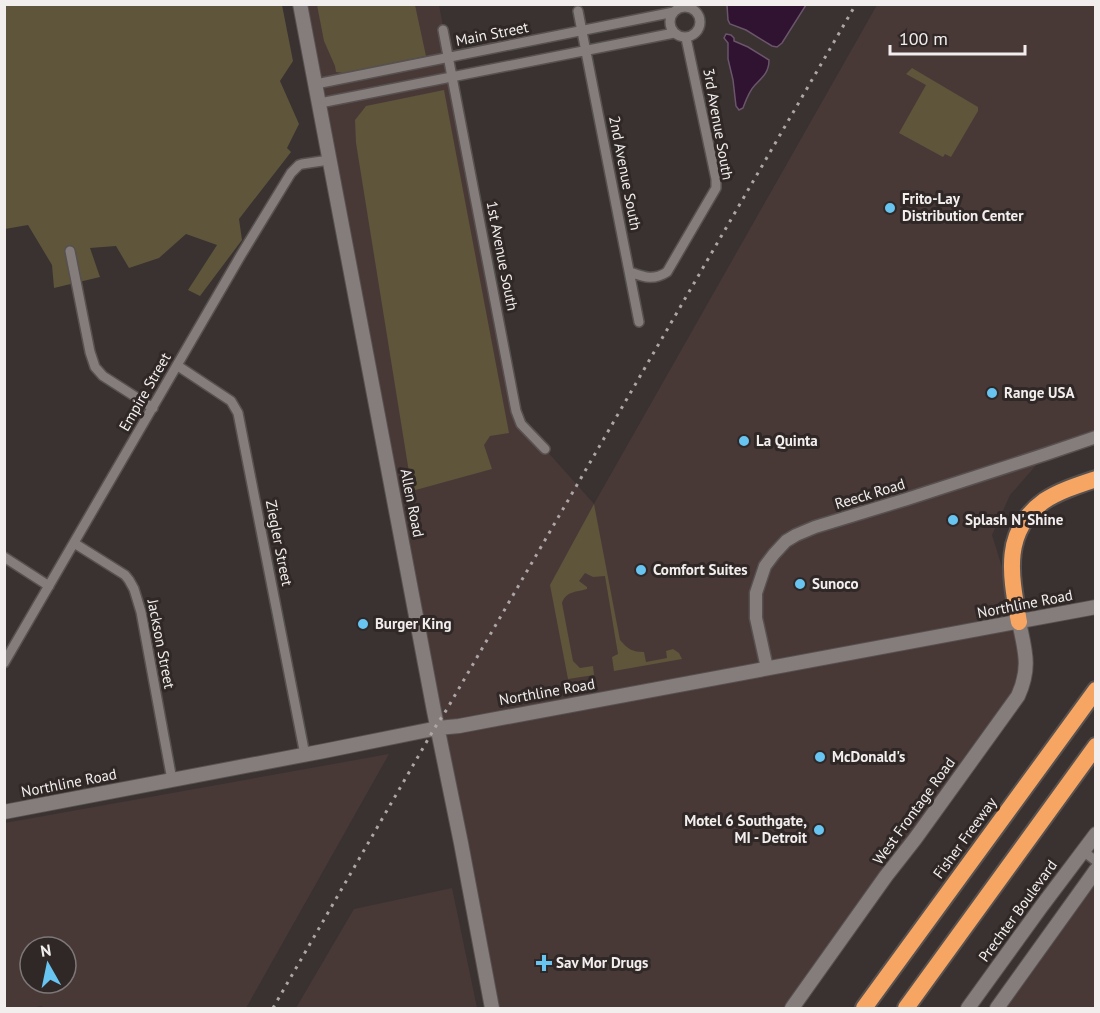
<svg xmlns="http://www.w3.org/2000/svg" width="1100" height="1013" font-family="'PT Sans',sans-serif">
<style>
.built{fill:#483937;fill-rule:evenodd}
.green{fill:#5e553b}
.water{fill:#2f1331;stroke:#6a556a;stroke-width:1.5}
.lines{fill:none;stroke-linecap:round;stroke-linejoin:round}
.minor-casing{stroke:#575150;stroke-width:12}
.tertiary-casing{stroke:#575150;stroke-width:15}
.secondary-casing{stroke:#575150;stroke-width:16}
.motorway-casing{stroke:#575150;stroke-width:20}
.minor{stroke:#857d7b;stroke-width:9}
.tertiary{stroke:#857d7b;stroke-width:12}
.secondary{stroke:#857d7b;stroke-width:14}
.motorway{stroke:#f7a563;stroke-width:16}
.rail{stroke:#aca6a6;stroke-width:3;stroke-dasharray:3 6;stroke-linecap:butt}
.poi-dot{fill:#68c4f0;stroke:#2f2827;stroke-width:2}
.labels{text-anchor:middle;stroke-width:6;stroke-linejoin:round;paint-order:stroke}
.street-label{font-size:15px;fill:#f3eeee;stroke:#2f2827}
.poi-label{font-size:15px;font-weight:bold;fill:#f3eeee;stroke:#2f2827;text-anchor:start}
</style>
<rect width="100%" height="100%" fill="#393231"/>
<path class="built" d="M300 5H439L516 411 545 449 594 504 877 5H1095V437L1046 454 1010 495 992 535 1019 622 1024 680 792 1008H492Z
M389 754 246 1008H43L42 1006 30 1008H5V823ZM30 947H66V983H30Z
M1095 870V1008H997Z
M452 888 477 1008H296L354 909Z"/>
<path class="green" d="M5 5H282L293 61 280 81 299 124 287 148 291 152 239 219 242 240 200 296 188 290 217 245 186 234 159 258 129 268 116 246 90 248 100 277 54 288 52 265 28 225 5 229Z
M317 5H415L426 56 343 73 336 72 335 66 324 41Z
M912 68 978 107V111L951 157 945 154 943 157 899 133 926 85 906 74Z
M444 90 509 433 490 436 484 445 492 469 412 491 356 143 355 120 366 106Z
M594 504 620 640C628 649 632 652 644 652L646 662 667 658 666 651 673 649 679 653 682 659 614 671 612 657 618 654 605 576 593 577 585 573 579 581 587 587V589C577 592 566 591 562 603L573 661 580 668 593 666 594 675 568 679 550 585Z"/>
<path class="water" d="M727 5V4L806 5 782 43 777 47 772 46 746 30 730 24 728 20Z
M726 34 731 35 734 38V41L748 47 769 60C769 72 763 77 755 85 749 91 746 100 743 108L739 110 736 106 733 80 728 59V43L724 38Z"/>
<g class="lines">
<g class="minor-casing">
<path id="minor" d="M670 22a15 15 0 1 1 30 0a15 15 0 1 1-30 0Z
M578 11 639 322
M443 30 516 411 521 424 545 449
M316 84 674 12
M320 103 674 33
M70 251 90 352 95 367 103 376 153 408
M630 272C644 277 653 281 667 272L716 188V179L686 38
M178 366 231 401 238 413 305 755
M74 543 125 575 129 580 134 589 141 612 172 780
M4 557 49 586
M4 663 241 255 291 173 299 165 302 164 329 160
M1083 851 1096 861"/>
</g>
<g class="tertiary-casing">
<path id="tertiary" d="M767 668 756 618V593L765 566 774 554 786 541 796 535 815 527 907 499 1046 454 1096 437"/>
</g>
<g class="secondary-casing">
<path id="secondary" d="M300 4 434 711 461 843 492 1008
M4 812 324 751 438 728 459 726 1096 607
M792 1008 886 876 915 839 1018 696C1031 667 1025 651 1019 622
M968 1008 1041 907 1096 834
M997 1008 1096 870"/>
</g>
<g class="motorway-casing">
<path id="motorway" d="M1019 622C1011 577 1001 532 1044 501 1059 491 1078 485 1096 479
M864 1008 1096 690
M906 1008 1096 746"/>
</g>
<use href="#minor" class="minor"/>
<use href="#tertiary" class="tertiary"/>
<use href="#secondary" class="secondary"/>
<use href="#motorway" class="motorway"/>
<path class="rail" d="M273 1008 434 729 447 709 856 4"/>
</g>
<g class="poi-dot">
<circle cx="890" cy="208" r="6"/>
<circle cx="992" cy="393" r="6"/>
<circle cx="744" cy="441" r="6"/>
<circle cx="953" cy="520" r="6"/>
<circle cx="641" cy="570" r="6"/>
<circle cx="800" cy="584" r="6"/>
<circle cx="363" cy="624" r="6"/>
<circle cx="820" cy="757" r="6"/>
<circle cx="819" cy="830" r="6"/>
<path d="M541 954h6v6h6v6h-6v6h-6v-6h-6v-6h6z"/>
</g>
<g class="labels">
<g class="street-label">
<text transform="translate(492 34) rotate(-11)" y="5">Main Street</text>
<text transform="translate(718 124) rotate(80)" y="5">3rd Avenue South</text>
<text transform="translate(625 173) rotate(79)" y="5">2nd Avenue South</text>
<text transform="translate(502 256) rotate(79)" y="5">1st Avenue South</text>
<text transform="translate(145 392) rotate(-60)" y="5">Empire Street</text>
<text transform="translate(870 494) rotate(-17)" y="5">Reeck Road</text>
<text transform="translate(412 503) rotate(79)" y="5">Allen Road</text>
<text transform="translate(279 543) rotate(79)" y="5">Ziegler Street</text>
<text transform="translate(1025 604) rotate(-11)" y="5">Northline Road</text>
<text transform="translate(161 644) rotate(79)" y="5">Jackson Street</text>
<text transform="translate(547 692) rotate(-10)" y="5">Northline Road</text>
<text transform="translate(69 783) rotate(-11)" y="5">Northline Road</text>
<text transform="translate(914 811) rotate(-54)" y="5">West Frontage Road</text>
<text transform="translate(965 838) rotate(-54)" y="5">Fisher Freeway</text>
<text transform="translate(1018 911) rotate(-54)" y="5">Prechter Boulevard</text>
</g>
<g class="poi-label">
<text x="902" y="204">Frito-Lay<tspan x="902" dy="17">Distribution Center</tspan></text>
<text x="1004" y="398">Range USA</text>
<text x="756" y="446">La Quinta</text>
<text x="965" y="525">Splash N' Shine</text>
<text x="653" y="575">Comfort Suites</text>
<text x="812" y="589">Sunoco</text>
<text x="375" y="629">Burger King</text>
<text x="832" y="762">McDonald's</text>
<text x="807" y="826" text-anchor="end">Motel 6 Southgate,<tspan x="807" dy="17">MI - Detroit</tspan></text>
<text x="556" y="968">Sav Mor Drugs</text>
</g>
</g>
<rect width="1100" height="1013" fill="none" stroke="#f3eeee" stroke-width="12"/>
<g transform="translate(48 965) rotate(351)"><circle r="28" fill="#2f2827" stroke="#7d7777" stroke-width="1.5"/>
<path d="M0-4.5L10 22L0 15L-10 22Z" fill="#68c4f0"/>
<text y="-9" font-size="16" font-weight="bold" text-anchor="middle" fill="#f3eeee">N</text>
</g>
<path d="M890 45v9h135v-9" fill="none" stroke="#f3eeee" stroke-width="3"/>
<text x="899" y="45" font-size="18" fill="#f3eeee" stroke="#2f2827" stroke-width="4.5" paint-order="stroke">100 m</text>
</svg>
